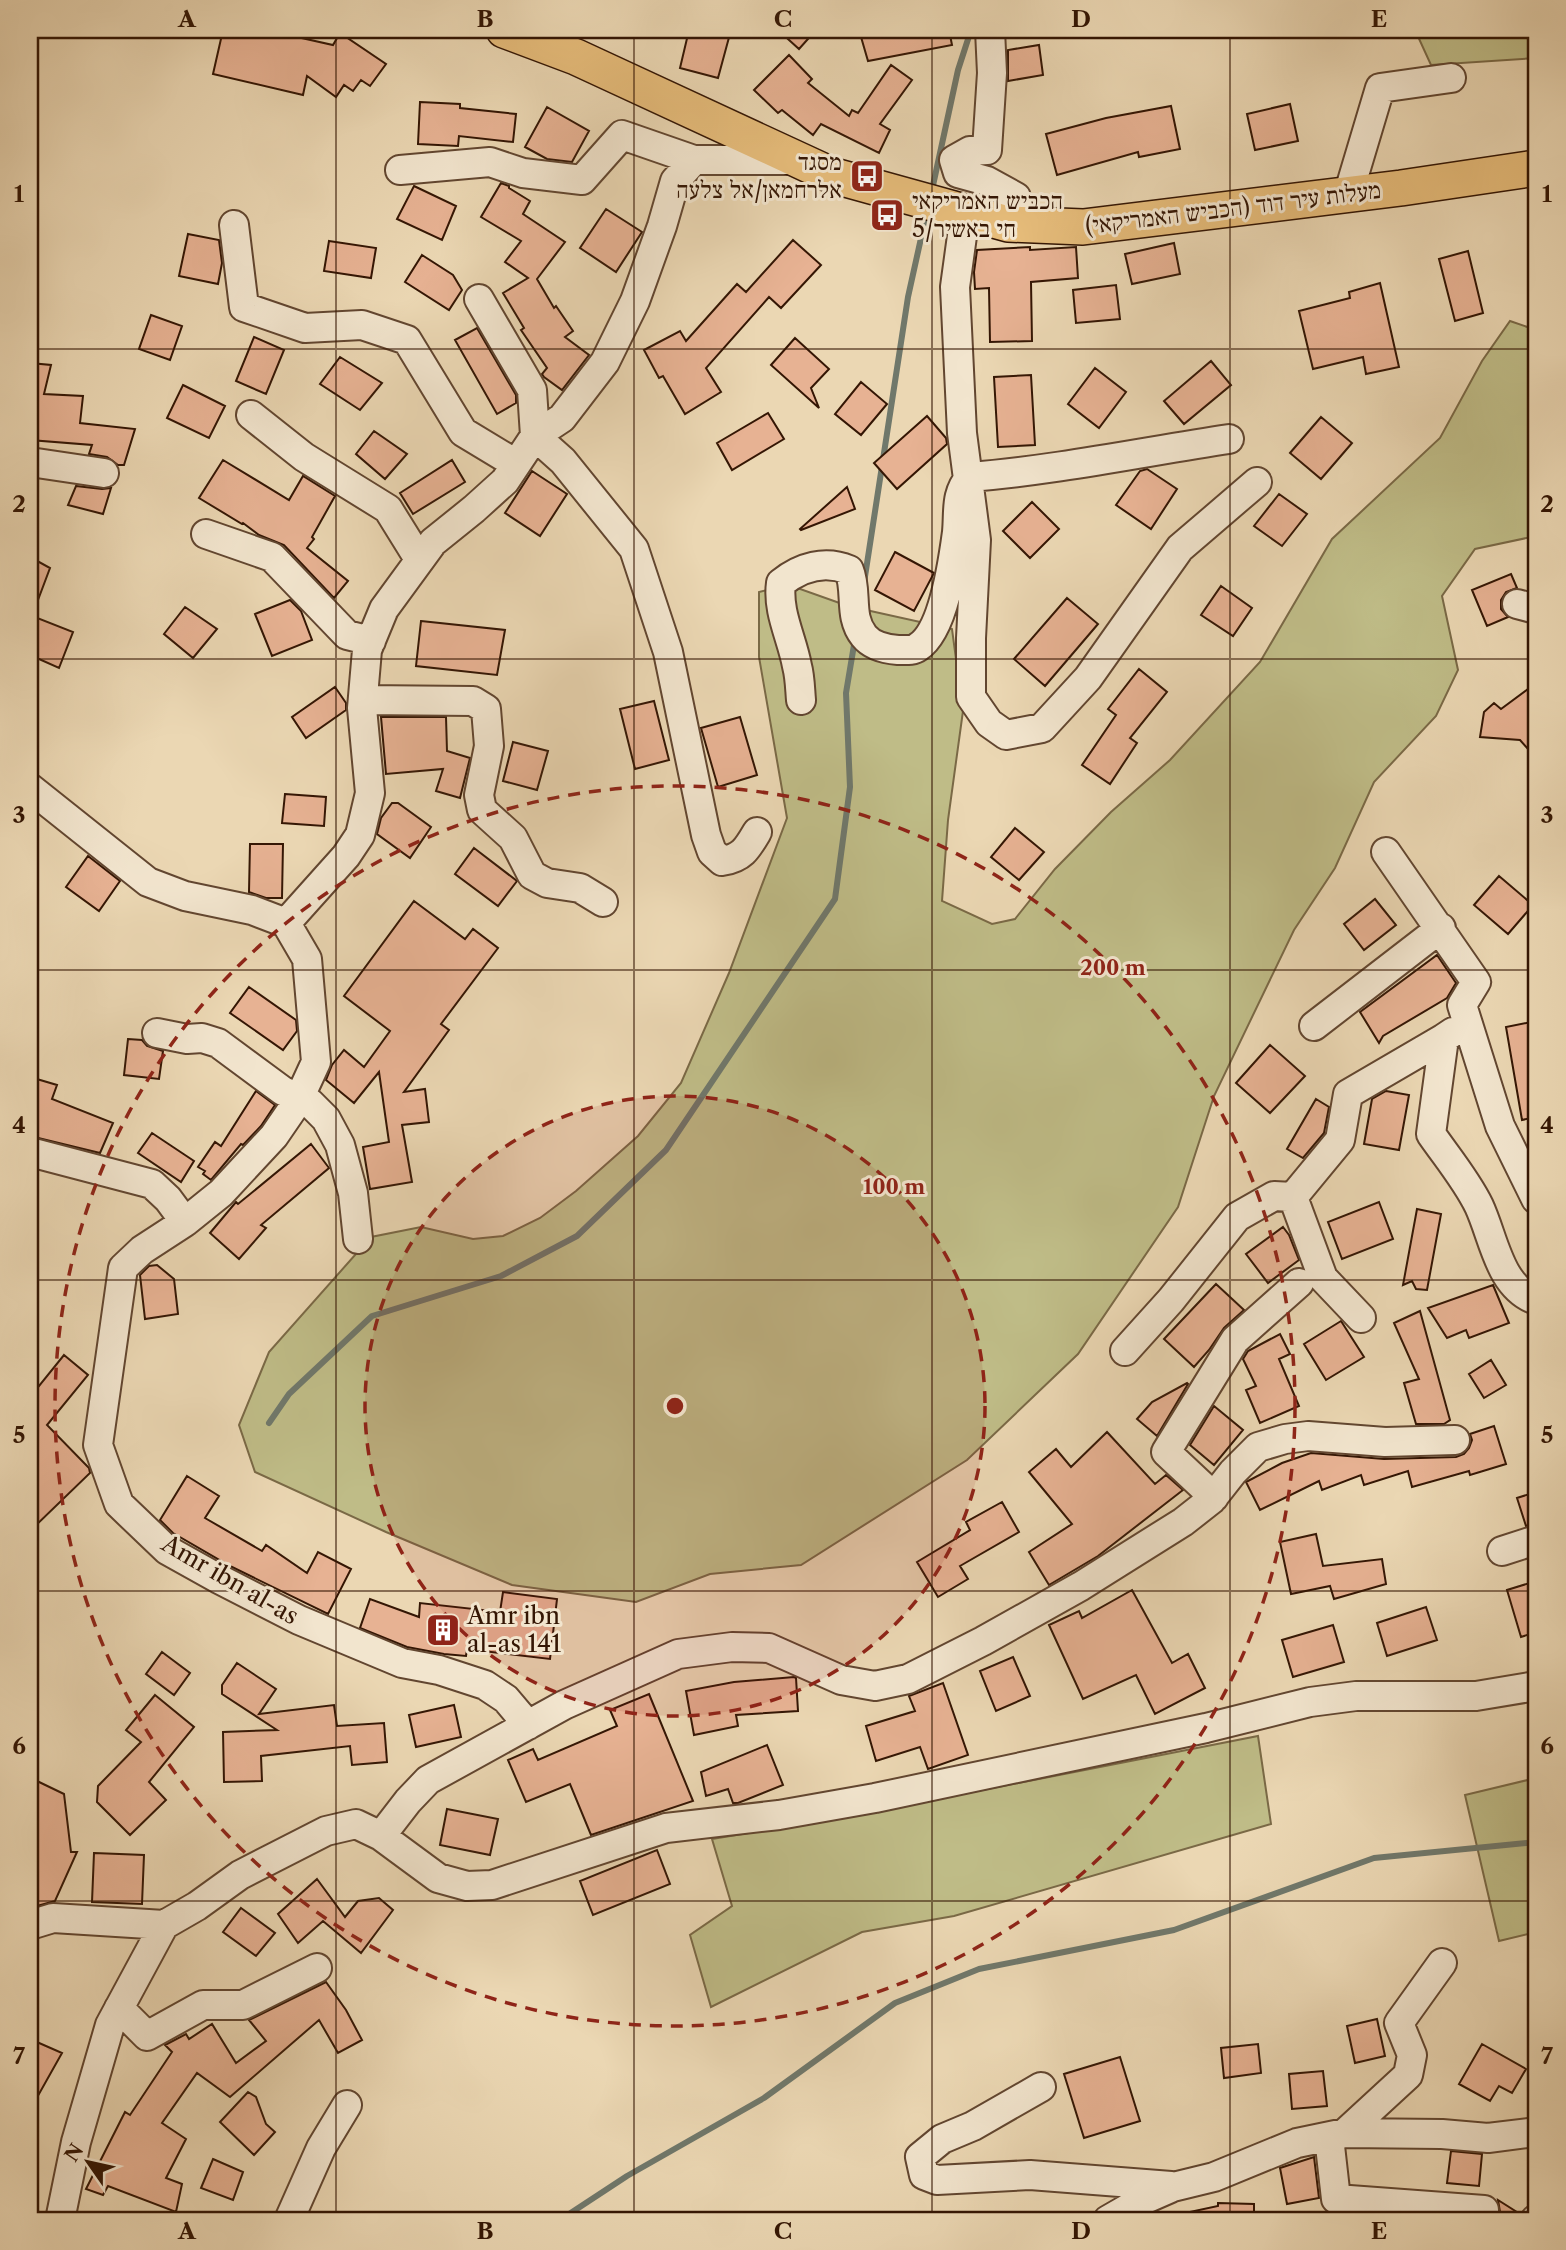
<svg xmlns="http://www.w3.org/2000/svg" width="1566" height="2250" font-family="'Libre Caslon Text','Frank Ruhl Libre',serif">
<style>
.green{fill:#bfbc87;stroke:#7a6946;stroke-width:2}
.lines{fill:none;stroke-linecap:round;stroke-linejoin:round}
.stream{stroke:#70786b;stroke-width:6}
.building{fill:#e7b293;stroke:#341604;stroke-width:2}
.minor-casing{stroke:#624630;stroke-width:32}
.major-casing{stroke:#341604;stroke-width:38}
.minor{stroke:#f2e5ce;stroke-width:28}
.major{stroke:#e6bc7a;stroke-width:35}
.grid{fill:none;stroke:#341604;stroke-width:2;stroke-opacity:0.55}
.ring{fill:none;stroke:#8f2418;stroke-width:3.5;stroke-dasharray:12 9}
.labels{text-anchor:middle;stroke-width:6;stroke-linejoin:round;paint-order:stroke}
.poi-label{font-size:24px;fill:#341604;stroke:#f2e5ce;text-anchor:start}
.street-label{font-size:24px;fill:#341604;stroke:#f2e5ce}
.centre{fill:#8f2418;stroke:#f2e5ce;stroke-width:3.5}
.ring-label{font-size:21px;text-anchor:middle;font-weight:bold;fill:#8f2418;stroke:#f2e5ce;stroke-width:6;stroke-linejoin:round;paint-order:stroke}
.neatline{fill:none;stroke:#341604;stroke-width:2.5}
.grid-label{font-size:23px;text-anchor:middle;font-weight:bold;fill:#341604}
</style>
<rect width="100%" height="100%" fill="#ebd7b3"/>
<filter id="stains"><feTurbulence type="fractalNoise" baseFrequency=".00286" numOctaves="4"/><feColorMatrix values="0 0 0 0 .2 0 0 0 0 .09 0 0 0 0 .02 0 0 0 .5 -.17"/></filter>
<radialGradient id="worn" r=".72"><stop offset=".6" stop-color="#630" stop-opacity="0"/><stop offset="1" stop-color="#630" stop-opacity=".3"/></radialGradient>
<path class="green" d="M1415 30H1536V58L1431 65Z
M1510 321 1536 330V536L1475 549 1442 596 1458 670 1436 716 1374 782 1335 868 1294 930 1214 1096 1178 1207 1078 1354 967 1460 801 1565 710 1574 636 1602 512 1585 386 1532 255 1472 239 1425 269 1352 371 1237 421 1227 473 1239 503 1236 540 1218 576 1191 638 1136 681 1083 729 973 787 818 759 657V592L789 585 848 606 952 629 963 711 948 820 942 901 992 924 1015 919 1055 869 1111 812 1170 760 1260 662 1332 539 1440 438 1482 361Z
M1258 1736 1271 1824 954 1916 862 1932 711 2007 690 1935 732 1906 712 1839 835 1819Z
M1536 1778V1932L1499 1941 1465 1795Z"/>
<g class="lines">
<path class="stream" d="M932 190 958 70 971 30
M864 583 908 297 927 211
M269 1423 289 1394 372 1316 501 1276 577 1236 666 1150 835 899 850 787 846 693 855 639
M560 2220 627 2176 764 2098 895 2003 979 1969 1174 1930 1374 1858 1536 1842"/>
</g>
<path class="building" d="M223 30H266L333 45 340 33 386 64 370 86 361 80 353 91 344 85 336 97 307 76 303 95 213 74Z
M689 30H731L718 78 680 68Z
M778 30H816L799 49Z
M859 30H949L952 45 868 61Z
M1039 45 1043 75 1008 81V50Z
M789 55 812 79 808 83 849 116 852 110 858 113 891 65 912 80 880 124 890 130 879 153 821 124 813 135 782 110 778 113 754 90Z
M420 102 460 104V108L516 114 513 142 459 136 458 146 418 144Z
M1290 104 1298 141 1255 150 1247 114Z
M1171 106 1180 149 1139 157 1138 152 1057 175 1046 134 1106 118Z
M547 107 589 131 572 162 547 159 525 147Z
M501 183 509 186V188L530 201 523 214 565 242 537 279 554 308 556 306 573 331 565 337 589 355 562 390 544 377 542 374 547 368 521 330 524 328 503 293 528 278 505 262 521 241 481 217Z
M414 186 456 206 442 240 397 219Z
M606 209 642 232 616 272 580 248Z
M188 234 219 240 222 263 218 284 179 276Z
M793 240 821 265 781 308 769 297 706 368 721 392 685 414 663 376 659 378 644 350 680 331 686 341 737 284 746 292Z
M329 241 376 248 371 278 324 271Z
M1174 243 1180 274 1132 284 1125 254Z
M1030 247V250L1076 247 1078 278 1031 282 1032 341 990 342 989 288 975 289 974 272 977 250Z
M1468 251 1483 313 1455 321 1439 259Z
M422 255 453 275 462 290 449 310 405 282Z
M1380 283 1399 367 1366 374 1363 357 1313 369 1299 311 1350 298 1349 292Z
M1116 285 1120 319 1076 323 1073 290Z
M151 315 182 326 170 360 139 349Z
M477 328 516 395V403L497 414 455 340Z
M254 337 284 350 266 394 236 381Z
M795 338 829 369 811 388 819 408 771 365Z
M340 357 382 383 360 410 320 384Z
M1211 361 1231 385 1184 424 1164 401Z
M30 363 51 365 44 394 83 396 80 423 135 429 124 465H118L107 457 89 454 92 445 30 440Z
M1095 368 1126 392 1099 428 1068 404Z
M1031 375 1035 445 998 447 994 377Z
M861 382 887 404 861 435 835 414Z
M183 385 225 406 209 438 167 418Z
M768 413 784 439 732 470 717 443Z
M927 416 946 438 947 444 897 489 874 463Z
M1321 417 1352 443 1321 479 1290 453Z
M374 431 407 454 385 479 356 454Z
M223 460 289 500 303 476 335 496 312 537 314 539 307 548 348 581 334 598 284 545 259 535 243 523 242 524 199 498Z
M452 460 465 482 413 514 400 493Z
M1147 469 1177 489 1151 529 1116 505 1140 471Z
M532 471 567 494 540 536 505 513Z
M76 486 102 489 111 488 103 514 68 505Z
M847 487 855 509 801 530 800 529Z
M1279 494 1307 514 1282 546 1254 526Z
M1032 502 1059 529 1030 558 1003 531Z
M895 552 934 573 914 611 875 590Z
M30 557 50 568 32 616 73 632 59 668 30 655Z
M1511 574 1517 588 1506 592 1501 600V609L1508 617 1487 626 1472 590Z
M1221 586 1252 608 1233 636 1201 615Z
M1067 598 1098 624 1045 686 1014 659Z
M290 600 301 611 312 640 272 656 255 614Z
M185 607 217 629 193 658 164 634Z
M421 621 505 630 497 675 416 666Z
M1139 669 1167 692 1130 738 1137 743 1110 784 1082 765 1116 715 1108 709Z
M1536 683V758L1520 740 1480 737 1484 712 1494 703 1501 709Z
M335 687 346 703V710L306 738 292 717Z
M654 701 669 760 635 769 620 709Z
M381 717H446L447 751 470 758 460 798 436 791 443 769 386 774Z
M740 717 757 775 718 787 701 728Z
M513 742 548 751 537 790 503 781Z
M285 794 326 797 324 826 282 823Z
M392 803H398L431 827 410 858 377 834 381 818Z
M1015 828 1044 852 1019 880 991 857Z
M250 844H283L282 898H266L249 892Z
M474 848 517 881 498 906 455 874Z
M88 856 120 881 99 911 66 887Z
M1499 876 1533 905 1508 934 1474 905Z
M1375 899 1396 925 1364 950 1344 924Z
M414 901 465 939 473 929 498 948 441 1024 449 1030 404 1092 425 1089 429 1122 402 1125 412 1182 370 1189 363 1147 389 1142 379 1072 354 1103 326 1080 332 1065 344 1050 364 1067 390 1031 344 996Z
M1437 955 1456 983 1447 998 1383 1036 1379 1043 1360 1012Z
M249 987 296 1020 297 1031 283 1050 230 1013Z
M1536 1021V1117L1522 1120 1506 1027Z
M128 1039 142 1040 147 1046 163 1051 159 1079 124 1075Z
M1270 1045 1305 1076 1270 1113 1236 1083Z
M30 1077 57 1085 52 1099 113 1123 100 1153 30 1136Z
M256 1091 275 1105 261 1126 243 1145 241 1144 211 1180 203 1174 205 1171 198 1167 215 1142 221 1146Z
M1386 1091 1409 1095 1399 1150 1364 1144 1372 1099Z
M1316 1099 1329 1107 1324 1133 1303 1158 1287 1149Z
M152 1133 194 1161 181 1182 138 1153Z
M311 1144 329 1168 261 1225 266 1228 239 1259 210 1233 236 1202 238 1204Z
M1379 1202 1393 1239 1342 1259 1328 1222Z
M1417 1209 1441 1214 1427 1290 1416 1289 1412 1281 1403 1285Z
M1283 1227 1289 1235 1299 1260 1268 1283 1246 1254Z
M157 1265 174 1279 178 1314 145 1319 140 1275 149 1266Z
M1216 1284 1244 1310 1224 1328 1209 1350 1194 1367 1164 1339Z
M1493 1285 1509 1323 1469 1338 1466 1330 1447 1338 1428 1308Z
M1420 1311 1450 1420 1444 1424H1416L1404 1383 1419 1379 1394 1323Z
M1341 1321 1364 1357 1326 1380 1304 1344Z
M1280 1334 1290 1354 1279 1359 1299 1406 1260 1423 1246 1390 1256 1386 1243 1359 1248 1351Z
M64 1355 88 1375 47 1425 89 1468 90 1473 30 1531V1397Z
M1491 1360 1506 1385 1484 1398 1469 1374Z
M1187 1383 1188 1384 1157 1436 1137 1419 1152 1402Z
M1214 1406 1243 1430 1214 1465 1190 1445Z
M1494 1426 1506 1464 1470 1475 1469 1471 1412 1487 1408 1471 1364 1485 1361 1475 1322 1490 1319 1481 1260 1510 1246 1482 1282 1463 1311 1453 1384 1459 1456 1457 1464 1454 1469 1448 1472 1440 1470 1434Z
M1107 1432 1155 1484 1166 1475 1183 1490 1098 1556 1049 1585 1029 1552 1072 1524 1029 1472 1056 1449 1071 1467Z
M187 1476 219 1496 205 1518 262 1551 266 1545 307 1573 318 1552 351 1569 328 1614 230 1566 173 1533 160 1520Z
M1536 1492V1524L1526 1526 1517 1498Z
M1002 1502 1019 1532 960 1566 968 1579 938 1597 917 1562 970 1530 966 1522Z
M1316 1534 1323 1566 1382 1559 1386 1584 1334 1599 1330 1586 1291 1594 1280 1542Z
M1536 1581V1632L1521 1637 1507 1590Z
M1132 1590 1172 1663 1188 1654 1205 1688 1155 1714 1136 1675 1083 1699 1049 1625 1079 1611 1082 1618Z
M503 1592 557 1599 550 1659 467 1649 466 1656 444 1654 407 1647 360 1628 370 1599 419 1617 420 1603 500 1612Z
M1426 1607 1437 1640 1387 1656 1377 1623Z
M1333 1625 1344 1662 1293 1677 1282 1640Z
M162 1652 190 1673 174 1695 146 1674Z
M1013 1657 1030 1696 996 1711 980 1671Z
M237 1663 276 1689 259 1714 334 1705 337 1726 384 1723 387 1762 352 1765 350 1746 261 1756 262 1781 224 1782 223 1732 277 1730 222 1694V1685Z
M794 1677 796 1678 798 1711 736 1715 738 1726 694 1735 686 1691 734 1682Z
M943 1683 968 1755 928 1769 920 1747 876 1761 866 1726 915 1711 909 1696Z
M649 1694 693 1801 591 1835 570 1784 526 1802 508 1760 533 1749 538 1760 617 1726 610 1710Z
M155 1695 194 1727 149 1782 166 1800 130 1835 97 1802 98 1786 141 1742 126 1730Z
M454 1705 461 1737 416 1747 409 1715Z
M767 1745 783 1785 738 1803H733L728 1789 706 1796 701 1772Z
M37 1781 64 1794 71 1852H77L55 1901 30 1908V1806Z
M447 1809 498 1819 490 1855 440 1845Z
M657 1850 670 1884 593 1915 580 1881Z
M94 1853 144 1855 142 1904 92 1902Z
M317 1879 345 1917 358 1901 379 1898 393 1910 361 1953 323 1921 298 1943 278 1914Z
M241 1908 275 1933 256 1956 223 1932Z
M326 1982 346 2010 362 2040 338 2053 319 2020 230 2097 197 2073 162 2123 186 2139 166 2178 182 2184 176 2212 108 2186 103 2195 86 2189 125 2112 130 2115 172 2052 165 2045 186 2034 189 2039 212 2024 236 2063 266 2041 249 2020Z
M1377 2019 1385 2056 1355 2063 1347 2026Z
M30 2039 62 2053 30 2110Z
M1258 2044 1261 2073 1224 2078 1221 2048Z
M1482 2044 1526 2069 1512 2093 1499 2086 1490 2101 1459 2084Z
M1120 2057 1140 2121 1084 2138 1064 2074Z
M1323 2071 1327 2106 1292 2109 1289 2074Z
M248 2092 256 2097 266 2124 275 2132 254 2155 220 2122Z
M1451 2151 1482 2154 1479 2186 1447 2183Z
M1314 2157 1319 2198 1287 2204 1280 2168Z
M213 2159 243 2172 233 2200 201 2188Z
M1498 2200 1520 2214 1519 2220H1497L1500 2212Z
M1218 2203 1254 2204V2220H1186L1185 2213 1218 2206Z"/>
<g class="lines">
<g class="minor-casing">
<path id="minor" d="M990 30 992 73 987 150 970 151 954 160 958 173 987 181 1016 197 1022 225
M400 170 490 162 523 173 582 180 622 135 694 160
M1348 195 1380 88 1451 78
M965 214 955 287 962 433 976 540 971 638V697L989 723 1006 735 1042 728 1088 678 1180 548 1257 482
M234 225 244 307 305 328 362 325 407 340 463 432 516 464
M479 299 532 390 535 436 563 461 634 549 668 652 706 835 712 852 722 861C742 858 747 849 757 832
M251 415 304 457 388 509 419 559
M30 462 104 473
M206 534 272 557 347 635 371 641
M1517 604 1536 609
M363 700 473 701 486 709 489 746 479 795 482 810 513 838 532 875 547 883 580 888 603 902
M801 700C800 689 800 677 797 666 792 638 777 612 781 583 801 567 825 560 849 570 858 592 848 616 864 636 872 646 885 649 898 650 905 650 913 651 918 647 944 630 953 562 957 532 959 511 955 494 970 477 1057 470 1143 452 1229 439
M30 788 148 882 185 896 252 910 286 923 307 959 316 1062 298 1101 274 1136 221 1193 185 1222
M1386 852 1476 982 1462 1005 1500 1126 1536 1199
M286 923 346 856 360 835 370 793 362 708 367 650 384 609 433 542 474 509 505 481 535 436 562 418 605 362 635 301 662 226 675 181 694 160H796
M1314 1026 1441 928
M1453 1032 1444 1038 1431 1134C1447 1157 1467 1181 1479 1206 1494 1238 1499 1287 1536 1300
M157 1033 187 1039 202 1038 218 1043 283 1091 310 1103 326 1119 340 1145 353 1193 358 1239
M30 1152 152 1184 168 1199 185 1222 142 1250 123 1268 98 1445 119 1504 167 1550 219 1579 299 1620 402 1663 439 1670 485 1685 506 1699 528 1725
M1293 1197 1323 1278 1361 1318
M1125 1351 1171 1300 1237 1217 1274 1196 1293 1197 1340 1140 1348 1094 1444 1038
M1214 1497 1166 1452 1235 1340 1299 1283
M1502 1551 1536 1540
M381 1836 408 1801 428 1780 564 1705 678 1654 732 1647 769 1648 841 1680 875 1686 908 1679 983 1641 1081 1586 1183 1522 1211 1500 1233 1472 1258 1447 1285 1439 1308 1436 1385 1442 1455 1440
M30 1925 53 1918 164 1925 197 1906 240 1875 326 1831 356 1824 381 1836 438 1878 467 1886 492 1885 666 1828 779 1815 875 1798 1206 1728 1310 1702 1356 1696H1476L1536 1686
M119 2008 147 2036 203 2005H243L317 1968
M1041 2087 973 2126 942 2139 920 2157 924 2175 937 2180 1030 2175 1171 2186
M1345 2133 1408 2075 1412 2055 1399 2023 1442 1963
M1329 2137 1336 2199 1484 2210 1475 2220
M60 2220 76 2142 110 2025 164 1925
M289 2220 321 2148 347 2105
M1108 2220 1141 2201 1173 2187 1214 2177 1297 2143 1345 2133 1442 2134 1488 2138 1536 2132
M1535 2220 1536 2219"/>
</g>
<g class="major-casing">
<path id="major" d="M504 30 576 57 831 175 1008 224 1083 227 1401 188 1536 168"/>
</g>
<use href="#minor" class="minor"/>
<use href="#major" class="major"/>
</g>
<path class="grid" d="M336 30V2220M634 30V2220M932 30V2220M1230 30V2220M30 349H1536M30 659H1536M30 970H1536M30 1280H1536M30 1591H1536M30 1901H1536"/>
<circle cx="675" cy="1406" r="310" fill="#8f2418" fill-opacity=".12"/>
<g class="ring">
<circle cx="675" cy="1406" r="310"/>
<circle cx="675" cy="1406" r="620"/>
</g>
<defs>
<g id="bus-square" transform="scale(1.75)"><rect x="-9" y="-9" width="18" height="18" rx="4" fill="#8f2418" stroke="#f2e5ce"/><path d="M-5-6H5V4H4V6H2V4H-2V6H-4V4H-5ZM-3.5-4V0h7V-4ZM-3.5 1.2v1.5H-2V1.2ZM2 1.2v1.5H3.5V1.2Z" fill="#fff"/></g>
<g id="building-square" transform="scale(1.75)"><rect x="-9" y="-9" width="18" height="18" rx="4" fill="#8f2418" stroke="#f2e5ce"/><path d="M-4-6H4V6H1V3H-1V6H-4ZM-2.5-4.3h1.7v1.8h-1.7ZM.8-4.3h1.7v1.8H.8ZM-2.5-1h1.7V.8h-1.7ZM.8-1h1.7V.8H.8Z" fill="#fff"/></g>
</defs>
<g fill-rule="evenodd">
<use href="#bus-square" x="867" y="176"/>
<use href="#bus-square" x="887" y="215"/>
<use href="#building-square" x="443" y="1630"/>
</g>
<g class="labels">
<g class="poi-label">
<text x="842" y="170" text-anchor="end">מסגד<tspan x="842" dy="28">אלרחמאן/אל צלעה</tspan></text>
<text x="912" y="209">הכביש האמריקאי<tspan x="912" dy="28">5/חי באשיר</tspan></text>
<text x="467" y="1624">Amr ibn<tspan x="467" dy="28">al-as 141</tspan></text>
</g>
<g class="street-label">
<text transform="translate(1233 208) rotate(-7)" y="8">מעלות עיר דוד (הכביש האמריקאי)</text>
<text transform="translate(230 1580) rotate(30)" y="8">Amr ibn al-as</text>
</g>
</g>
<circle cx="675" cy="1406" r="10" class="centre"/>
<g class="ring-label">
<text x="1113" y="975">200 m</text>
<text x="894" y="1194">100 m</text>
</g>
<rect width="1566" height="2250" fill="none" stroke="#ebd7b3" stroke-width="77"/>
<g transform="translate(88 2162) rotate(304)" stroke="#f2e5ce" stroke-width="5" paint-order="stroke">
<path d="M0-5L12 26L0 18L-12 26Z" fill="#341604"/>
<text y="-10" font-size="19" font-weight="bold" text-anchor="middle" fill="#341604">N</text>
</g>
<rect x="38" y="38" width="1490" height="2174" class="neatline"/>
<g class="grid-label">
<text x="187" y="27">A</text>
<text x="485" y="27">B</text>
<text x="783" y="27">C</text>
<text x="1081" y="27">D</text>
<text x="1379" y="27">E</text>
<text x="19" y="202">1</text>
<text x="1547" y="202">1</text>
<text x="19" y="512">2</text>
<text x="1547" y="512">2</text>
<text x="19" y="823">3</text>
<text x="1547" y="823">3</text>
<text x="19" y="1133">4</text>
<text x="1547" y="1133">4</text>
<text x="19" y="1443">5</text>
<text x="1547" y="1443">5</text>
<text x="19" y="1754">6</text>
<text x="1547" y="1754">6</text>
<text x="19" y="2064">7</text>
<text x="1547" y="2064">7</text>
<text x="187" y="2239">A</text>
<text x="485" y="2239">B</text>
<text x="783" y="2239">C</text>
<text x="1081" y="2239">D</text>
<text x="1379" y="2239">E</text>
</g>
<rect width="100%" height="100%" filter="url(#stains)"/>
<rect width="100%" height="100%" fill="url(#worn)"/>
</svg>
